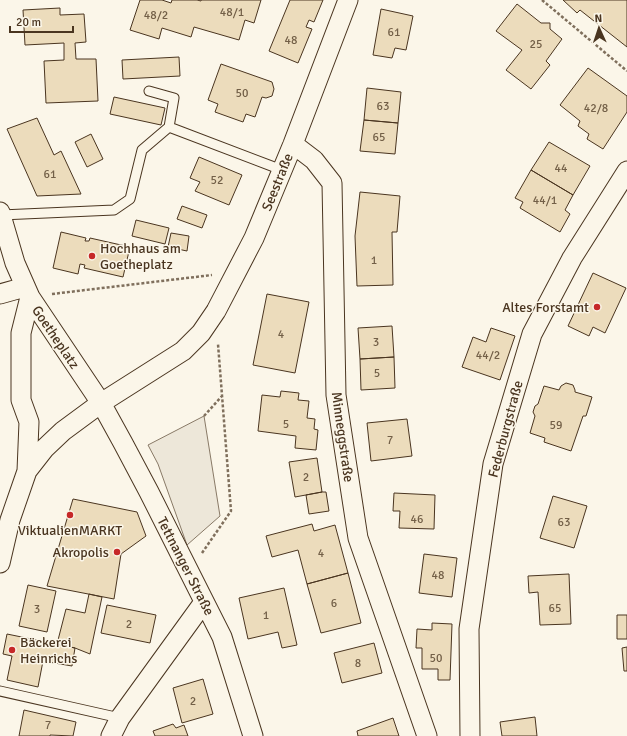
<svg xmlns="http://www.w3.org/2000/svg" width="627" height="736" font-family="Signika,sans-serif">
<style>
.parking{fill:#ede7d9;stroke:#887966}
.building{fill:#ecdcbc;stroke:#4a3520}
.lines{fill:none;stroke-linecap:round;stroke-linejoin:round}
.service-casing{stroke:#4a3520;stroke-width:11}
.minor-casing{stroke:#4a3520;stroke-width:21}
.path{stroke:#7f6f5c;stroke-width:2.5;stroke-dasharray:3 2;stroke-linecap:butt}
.service{stroke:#fbf6e9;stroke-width:9}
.minor{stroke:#fbf6e9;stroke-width:19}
.poi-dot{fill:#c62828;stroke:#fbf6e9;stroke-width:1.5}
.labels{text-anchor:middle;stroke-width:3;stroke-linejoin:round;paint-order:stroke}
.number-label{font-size:12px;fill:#725f47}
.street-label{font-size:14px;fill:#4a3520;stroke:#fbf6e9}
.poi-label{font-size:14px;fill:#4a3520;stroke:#fbf6e9;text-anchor:start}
</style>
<rect width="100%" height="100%" fill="#fbf6e9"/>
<path class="parking" d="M204,416L220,516L187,545L158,464L148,445Z"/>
<path class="building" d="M140,0H162L171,3L172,0H197L201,1V0H261L254,23L245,20L239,40L194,27L191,37L162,28L159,39L130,30Z
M290,0H323L314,22L309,20L306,27L312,29L298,63L269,51Z
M563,0H627V47L580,10L577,13Z
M517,4L541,23H550V29L562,39L546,61L550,65L531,89L506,70L522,50L496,31Z
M60,8V15L84,14L86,42L75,43L76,59H96L98,101L46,103L44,61L64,60V43L25,45L23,10Z
M381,9L413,16L406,50L395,48L392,58L373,55Z
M179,57L180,76L123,79L122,60Z
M221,64L272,82L274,89L272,96L266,98L262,97L255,117L246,114L243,122L215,112L218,104L208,100Z
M588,68L627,96V112L603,149L587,139L589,134L578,126L580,121L560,105Z
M367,88L401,92L398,123L364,120Z
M114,97L165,108L161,125L110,114Z
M37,118L54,155L61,151L81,194L37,196L7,129Z
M364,120L398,123L395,154L360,151Z
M91,134L103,159L87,167L75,142Z
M549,142L590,166L573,195L531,170Z
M199,157L242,175L229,205L195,191L200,182L190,178Z
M531,170L573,195L565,210L570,214L560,232L520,208L523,202L515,198Z
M360,192L400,196L397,232H392L393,285L357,286L355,236Z
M182,206L207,215L202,228L177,219Z
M136,220L169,228L165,244L132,236Z
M61,232L86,238L85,241H89L90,238L130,247L123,277L84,268L85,265L80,264L78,274L53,268Z
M171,233L189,236L187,251L168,247Z
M593,273L626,288L605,333L593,327L589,336L568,326Z
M267,294L309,302L295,373L253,365Z
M392,326L394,357L360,359L358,328Z
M491,328L515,336L500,380L462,367L473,337L486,342Z
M394,357L395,388L361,390L360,359Z
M566,383L573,385L575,390V392L592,397L586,416H583L571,451L544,442L545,438L530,433L535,416L533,412L535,406L538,404L544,386L559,390L561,386Z
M281,391L299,393L298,400L309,401L307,418L315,419L314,429L318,430L316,450L295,448L296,436L258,431L262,395L280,397Z
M407,419L412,456L371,461L367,423Z
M317,458L322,492L295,497L289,462Z
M322,492H326L329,511L309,514L306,495Z
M394,493L435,495L434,529L399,528L400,511H393Z
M553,496L587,506L574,548L540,538Z
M73,499L137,512L146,536L121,554L114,599L47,586Z
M312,524L314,531L335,525L348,573L307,584L298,550L272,557L266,536Z
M424,554L457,558L452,597L419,593Z
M348,573L361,623L321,633L307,584Z
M569,574L571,624L540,625L538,592L529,593L528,576Z
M28,585L56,591L47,632L19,626Z
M284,588L297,645L282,648L278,632L248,639L239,598Z
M89,594L102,597L90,654L75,648L57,644L66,609L85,613Z
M107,605L156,615L150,643L101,633Z
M617,615H627V639H617Z
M432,623L452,624L450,680H438V669H422V648H416L417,629L432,630Z
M7,634L75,648L72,666L43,661L38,687L7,680L12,656L3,654Z
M374,643L382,673L342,683L334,653Z
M627,647V671H624L622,648Z
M203,679L213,714L182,723L173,688Z
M24,710L76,722L73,736L50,735V736H19Z
M535,717L537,736H502L500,722Z
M393,718L399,736H358L357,731Z
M173,724L176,728L184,725L188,736H155L153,731Z"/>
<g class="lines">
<defs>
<path id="service" d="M169,127L282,170
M1,215L114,210L130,199L142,150L169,127L174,98L149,91
M0,691L120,718"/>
<path id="minor" d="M293,144L314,160L332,183L336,395L358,538L427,736
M0,212L15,263L30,297L101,403L123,443L149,492L222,637L253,736
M0,294L25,287
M27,471L29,422L21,400V333L30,297
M0,563L10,520L27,471L45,448L63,431L101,403L183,351L201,333L216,311L254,238L293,144L348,0
M111,736L120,718L204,602
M470,736L469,629L493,464L532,334L572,258L627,171"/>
</defs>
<use href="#service" class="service-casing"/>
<use href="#minor" class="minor-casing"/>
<path class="path" d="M542,0L627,71
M52,294L212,275
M204,416L222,396
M202,553L231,511L218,344"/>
<use href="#service" class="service"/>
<use href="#minor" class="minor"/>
</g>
<g class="poi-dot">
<circle cx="92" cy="256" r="4"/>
<circle cx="597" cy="307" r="4"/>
<circle cx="70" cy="515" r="4"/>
<circle cx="117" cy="552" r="4"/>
<circle cx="12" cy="650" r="4"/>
</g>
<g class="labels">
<g class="number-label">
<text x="232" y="16">48/1</text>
<text x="156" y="19">48/2</text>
<text x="394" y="36">61</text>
<text x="291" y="44">48</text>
<text x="536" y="48">25</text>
<text x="242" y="97">50</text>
<text x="383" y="110">63</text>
<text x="596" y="112">42/8</text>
<text x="379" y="141">65</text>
<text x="561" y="172">44</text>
<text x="50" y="178">61</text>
<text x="217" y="184">52</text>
<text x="545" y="204">44/1</text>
<text x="374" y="264">1</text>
<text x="281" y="338">4</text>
<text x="376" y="346">3</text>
<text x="488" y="359">44/2</text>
<text x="377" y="377">5</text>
<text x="286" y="428">5</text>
<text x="556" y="429">59</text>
<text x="390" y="444">7</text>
<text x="306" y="481">2</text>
<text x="417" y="523">46</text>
<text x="564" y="526">63</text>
<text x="321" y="557">4</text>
<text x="438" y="579">48</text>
<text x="334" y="607">6</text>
<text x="555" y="612">65</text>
<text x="37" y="613">3</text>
<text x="266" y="619">1</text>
<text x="129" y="628">2</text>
<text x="436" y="662">50</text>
<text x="358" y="667">8</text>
<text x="193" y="705">2</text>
<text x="48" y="729">7</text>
</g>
<g class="street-label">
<text transform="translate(277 182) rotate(-68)" y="5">Seestraße</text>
<text transform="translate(56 337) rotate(56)" y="5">Goetheplatz</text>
<text transform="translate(505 429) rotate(-75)" y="5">Federburgstraße</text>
<text transform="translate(343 437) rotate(82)" y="5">Minneggstraße</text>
<text transform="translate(186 566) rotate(63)" y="5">Tettnanger Straße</text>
</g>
<g class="poi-label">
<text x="100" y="253">Hochhaus am<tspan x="100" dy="16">Goetheplatz</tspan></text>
<text x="589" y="312" text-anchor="end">Altes Forstamt</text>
<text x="70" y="535" text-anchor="middle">ViktualienMARKT</text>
<text x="109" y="557" text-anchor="end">Akropolis</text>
<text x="20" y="647">Bäckerei<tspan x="20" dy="16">Heinrichs</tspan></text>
</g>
</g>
<g transform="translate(599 28) rotate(357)" stroke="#fbf6e9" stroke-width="3" paint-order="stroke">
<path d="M0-3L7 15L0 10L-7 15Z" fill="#4a3520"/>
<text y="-6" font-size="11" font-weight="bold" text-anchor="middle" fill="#4a3520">N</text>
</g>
<path d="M10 26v6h63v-6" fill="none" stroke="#4a3520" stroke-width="2"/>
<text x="16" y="26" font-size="12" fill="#4a3520" stroke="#fbf6e9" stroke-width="3" paint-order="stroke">20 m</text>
</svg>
